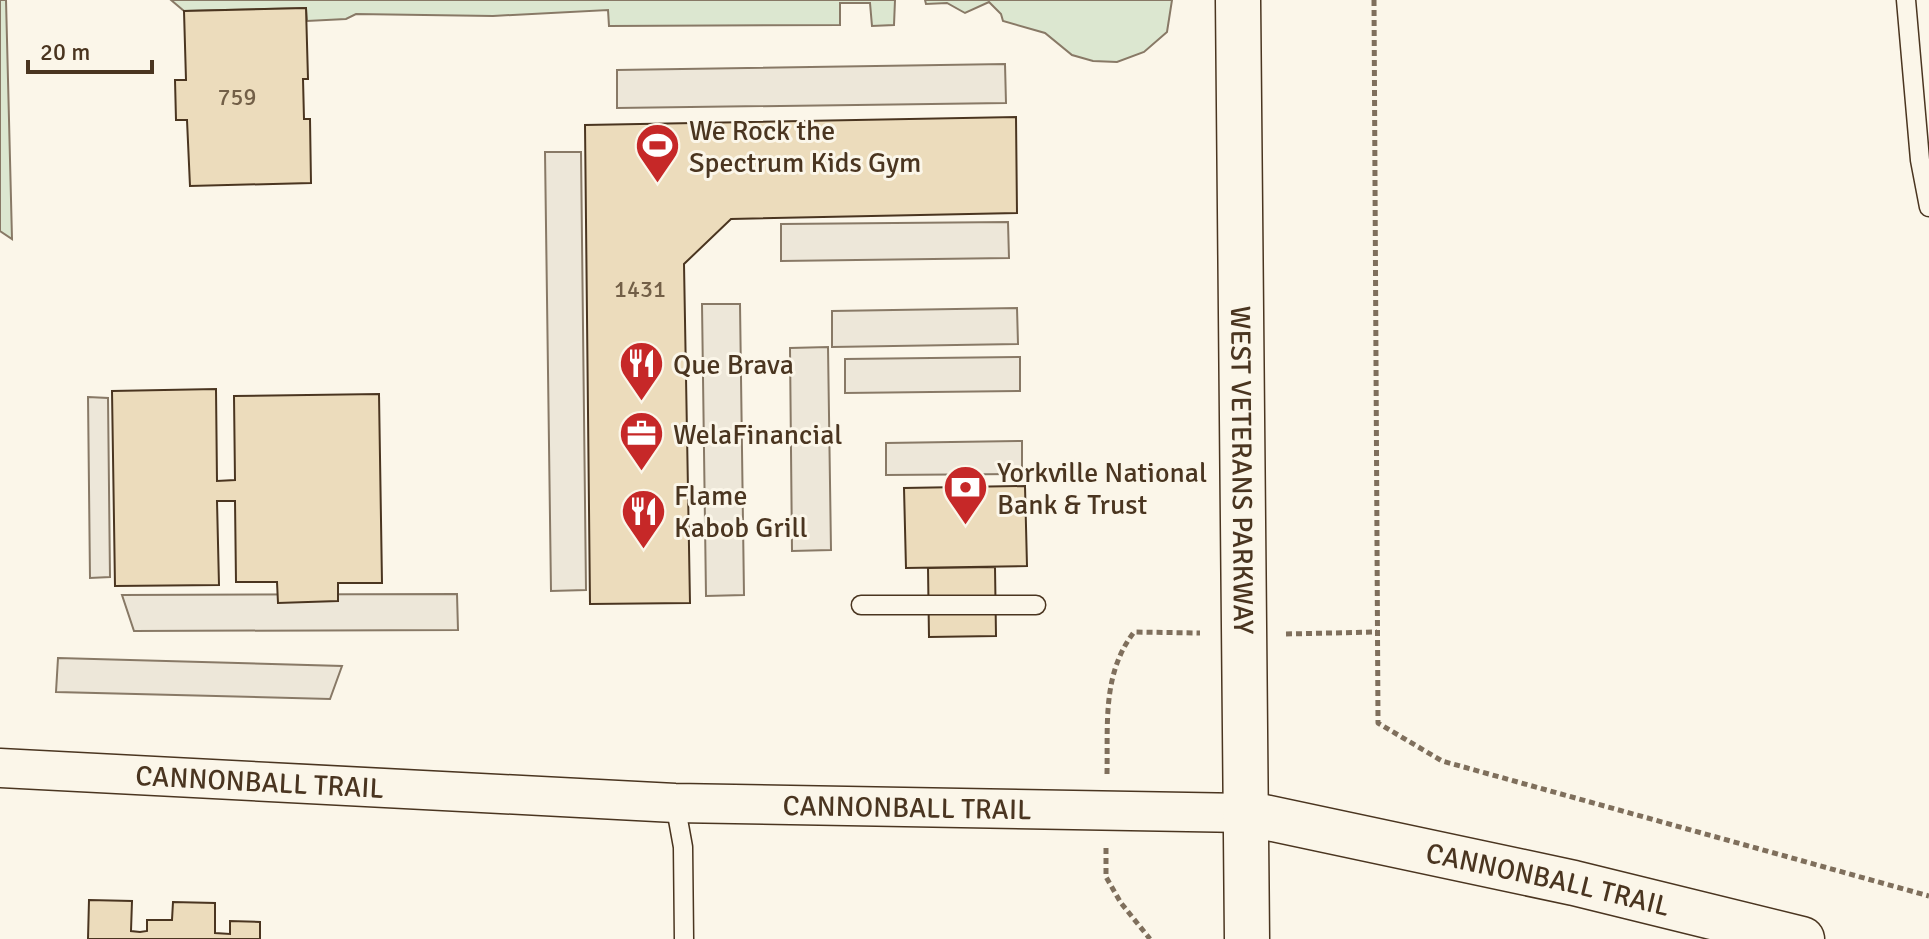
<svg xmlns="http://www.w3.org/2000/svg" width="1929" height="939" font-family="Signika,sans-serif">
<style>
.green{fill:#dce7d0;stroke:#887966;stroke-width:2}
.parking{fill:#ede7d9;stroke:#887966;stroke-width:2}
.building{fill:#ecdcbc;stroke:#4a3520;stroke-width:2}
.lines{fill:none;stroke-linecap:round;stroke-linejoin:round}
.lane-casing{stroke:#4a3520;stroke-width:21}
.street-casing{stroke:#4a3520;stroke-width:41}
.secondary-casing{stroke:#4a3520;stroke-width:47}
.primary-casing{stroke:#4a3520;stroke-width:47}
.path{stroke:#7f6f5c;stroke-width:5;stroke-dasharray:6 4;stroke-linecap:butt}
.lane{stroke:#fbf6e9;stroke-width:18}
.street{stroke:#fbf6e9;stroke-width:38}
.secondary{stroke:#fbf6e9;stroke-width:44}
.primary{stroke:#fbf6e9;stroke-width:44}
.labels{text-anchor:middle;stroke-width:6;stroke-linejoin:round;paint-order:stroke}
.number-label{font-size:24px;fill:#725f47}
.poi-label{font-size:28px;fill:#4a3520;stroke:#fbf6e9;text-anchor:start}
.street-label{font-size:28px;fill:#4a3520;stroke:#fbf6e9}
</style>
<rect width="100%" height="100%" fill="#fbf6e9"/>
<path class="green" d="M0,0H6L12,239L0,231Z
M171,0H895L894,25L872,26L870,3H840V25L609,26L608,10L493,16L356,14L346,19L307,21L306,8L184,11Z
M925,0H1172L1167,32L1144,52L1117,62L1093,61L1072,55L1045,33L1003,21L1001,14L989,2L965,13L947,3L926,4Z"/>
<path class="parking" d="M1005,64L1006,103L617,108V70Z
M545,152H581L586,590L551,591Z
M1008,222L1009,258L781,261V224Z
M702,304H740L744,595L706,596Z
M1017,308L1018,344L832,347V311Z
M828,347L831,550L792,551L790,348Z
M1020,357V391L845,393V359Z
M88,397L108,398L110,577L90,578Z
M1022,441V474L886,475V443Z
M457,594L458,630L134,631L122,595Z
M58,658L342,666L330,699L56,692Z"/>
<path class="building" d="M306,8L308,79H303L304,119H310L311,183L190,186L187,120H176L175,80H186L184,11Z
M1016,117L1017,213L731,219L684,264L690,603L590,604L585,125Z
M216,389L217,481L235,480L234,396L379,394L382,583H338V601L278,603L277,582H236L235,501H217L219,585L115,586L112,391Z
M1025,486L1027,566L906,568L904,488Z
M995,567L996,636L929,637L928,568Z
M89,900L132,901L131,931L140,932L147,931V920H172L173,902L215,903V933L230,934V921L260,922V939H88Z"/>
<g class="lines">
<defs>
<path id="lane" d="M1906,0L1920,160L1929,207
M861,605H1036
M675,803L683,847L684,939"/>
<g id="street">
<path id="s1" d="M0,768L675,803L1245,813"/>
</g>
<g id="secondary">
<path id="s2" d="M1245,813L1574,883L1802,939"/>
</g>
<g id="primary">
<path id="s3" d="M1238,0L1247,939"/>
</g>
</defs>
<use href="#lane" class="lane-casing"/>
<use href="#street" class="street-casing"/>
<use href="#secondary" class="secondary-casing"/>
<use href="#primary" class="primary-casing"/>
<path class="path" d="M1374,0L1378,723L1442,761L1929,896
M1286,634L1377,632
M1107,774C1108,724 1102,674 1134,632L1200,633
M1106,848V877L1121,903L1150,939"/>
<use href="#lane" class="lane"/>
<use href="#street" class="street"/>
<use href="#secondary" class="secondary"/>
<use href="#primary" class="primary"/>
</g>
<defs>
<symbol id="stadium-pin" viewBox="-11 -11 22 30"><path d="M0 17L-7.5 6A9.5 9.5 0 1 1 7.5 6Z" fill="#c62828" stroke="#fbf6e9"/><path d="M0-5a6.5 5 0 1 0 0 10a6.5 5 0 1 0 0-10ZM-3.5-1.8h7v3.6h-7Z" fill="#fff"/></symbol>
<symbol id="restaurant-pin" viewBox="-11 -11 22 30"><path d="M0 17L-7.5 6A9.5 9.5 0 1 1 7.5 6Z" fill="#c62828" stroke="#fbf6e9"/><path d="M-5-6h1v4h1v-4h1v4h1v-4h1v5L-1.5 .5V6h-2V.5L-5-1ZM5-6V6H3V1.5H1.5Q1.5-4 5-6Z" fill="#fff"/></symbol>
<symbol id="office-pin" viewBox="-11 -11 22 30"><path d="M0 17L-7.5 6A9.5 9.5 0 1 1 7.5 6Z" fill="#c62828" stroke="#fbf6e9"/><path d="M-6-3h4V-5.5h4V-3h4V5H-6ZM-1-4.5V-3h2v-1.5ZM-6 0V1H6V0Z" fill="#fff"/></symbol>
<symbol id="bank-pin" viewBox="-11 -11 22 30"><path d="M0 17L-7.5 6A9.5 9.5 0 1 1 7.5 6Z" fill="#c62828" stroke="#fbf6e9"/><path d="M-6-4H6V4H-6ZM0-2.3a2.3 2.3 0 1 0 0 4.6a2.3 2.3 0 1 0 0-4.6Z" fill="#fff"/></symbol>
</defs>
<g fill-rule="evenodd">
<use href="#stadium-pin" x="632" y="120" width="51" height="69"/>
<use href="#restaurant-pin" x="616" y="338" width="51" height="69"/>
<use href="#office-pin" x="616" y="408" width="51" height="69"/>
<use href="#bank-pin" x="940" y="462" width="51" height="69"/>
<use href="#restaurant-pin" x="618" y="486" width="51" height="69"/>
</g>
<g class="labels">
<g class="number-label">
<text x="237" y="105">759</text>
<text x="640" y="297">1431</text>
</g>
<g class="poi-label">
<text x="689" y="140">We Rock the<tspan x="689" dy="32">Spectrum Kids Gym</tspan></text>
<text x="673" y="374">Que Brava</text>
<text x="673" y="444">WelaFinancial</text>
<text x="997" y="482">Yorkville National<tspan x="997" dy="32">Bank &amp; Trust</tspan></text>
<text x="674" y="505">Flame<tspan x="674" dy="32">Kabob Grill</tspan></text>
</g>
<g class="street-label">
<text dy="10" stroke="none"><textPath href="#s3" startOffset="470">WEST VETERANS PARKWAY</textPath></text>
<text dy="10" stroke="none"><textPath href="#s1" startOffset="260">CANNONBALL TRAIL</textPath></text>
<text dy="10" stroke="none"><textPath href="#s1" startOffset="908">CANNONBALL TRAIL</textPath></text>
<text dy="10" stroke="none"><textPath href="#s2" startOffset="310">CANNONBALL TRAIL</textPath></text>
</g>
</g>
<path d="M28 60v12h124v-12" fill="none" stroke="#4a3520" stroke-width="4"/>
<text x="40" y="60" font-size="24" fill="#4a3520" stroke="#fbf6e9" stroke-width="6" paint-order="stroke">20 m</text>
</svg>
